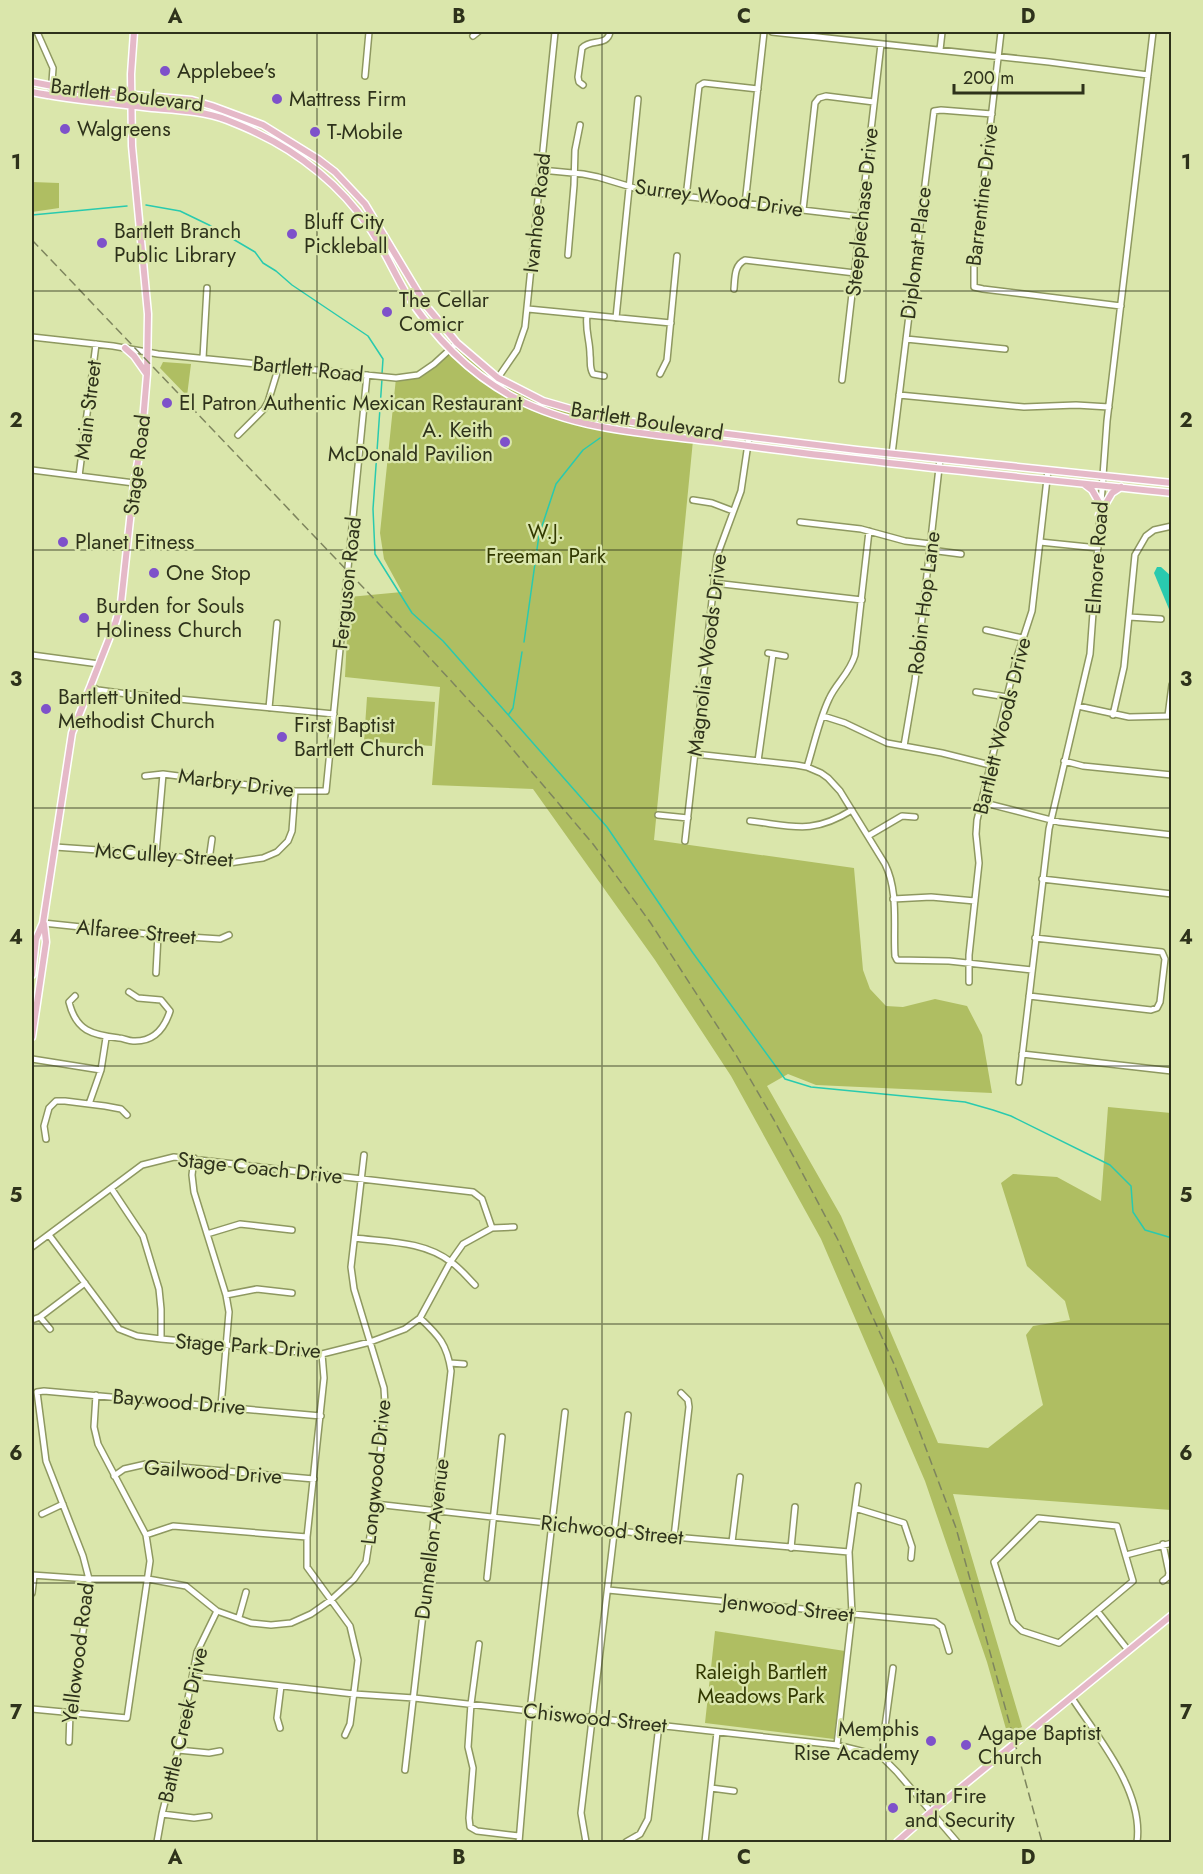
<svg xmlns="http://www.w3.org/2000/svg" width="1203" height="1874" font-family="Jost,sans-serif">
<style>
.green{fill:#afbe62}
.water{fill:#29caae}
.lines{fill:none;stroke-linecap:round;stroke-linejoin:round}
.stream{stroke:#29caae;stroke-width:1.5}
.minor-casing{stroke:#8e9860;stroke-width:8}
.major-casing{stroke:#fff;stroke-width:9}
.minor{stroke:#fff;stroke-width:5}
.major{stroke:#e5b9c8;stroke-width:6}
.rail{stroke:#7e855e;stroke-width:1.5;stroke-dasharray:9 4.5;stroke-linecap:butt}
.grid{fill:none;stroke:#2e321b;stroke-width:1.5;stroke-opacity:0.55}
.poi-dot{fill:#7e51ca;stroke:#dae6ab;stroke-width:2}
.labels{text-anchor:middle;stroke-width:4.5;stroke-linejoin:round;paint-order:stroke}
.poi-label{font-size:21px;fill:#2e321b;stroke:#dae6ab;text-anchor:start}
.street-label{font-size:21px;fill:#2e321b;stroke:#dae6ab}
.park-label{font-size:21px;fill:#323900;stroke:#dae6ab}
.neatline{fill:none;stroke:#2e321b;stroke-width:2}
.grid-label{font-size:20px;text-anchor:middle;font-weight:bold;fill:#2e321b}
</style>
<rect width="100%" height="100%" fill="#dae6ab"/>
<path class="green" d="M32,182L59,183V208L32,212Z
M457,343L498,378L566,408L694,430L654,840L854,868L863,970L870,989L886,1006L903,1007L935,999L967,1006L982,1035L992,1093L816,1085L788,1074L767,1086L841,1216L938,1443L988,1448L1043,1405L1026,1335L1033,1326L1070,1320L1065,1301L1027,1266L1001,1183L1013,1174L1057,1177L1101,1201L1108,1107L1171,1113V1510L953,1494L1022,1727L1008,1736L987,1662L925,1481L821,1239L731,1076L655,960L533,789L432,785L440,687L345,677L349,597L402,592L384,559L380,533L396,378L418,375Z
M163,362L191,364L187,396L160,368Z
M367,697L435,702L432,746L364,741Z
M715,1631L845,1651L834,1739L705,1723Z"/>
<path class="water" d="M1157,567H1161L1171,576V614L1154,573Z"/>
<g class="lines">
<path class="stream" d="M146,205L180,211L209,225L255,252L263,263L276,271L292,285L368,336L383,359L382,374
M32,215L127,206
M382,379L373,509L375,554L412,613L443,641L607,827L693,953L785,1079L811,1087L965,1102L993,1110L1011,1116L1110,1165L1131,1186L1133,1212L1145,1230L1172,1238
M524,642L539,535L556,484L583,450L600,438
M509,714L513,708L522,652"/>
<defs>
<path id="minor" d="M37,32L53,68L51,96
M772,32L1049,62L1148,75
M1001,32L974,267V287L983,289L1121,306
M473,36L478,32
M940,50L942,32
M365,76L369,32
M583,85L579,82L578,77L582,48C591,38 607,47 610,32
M541,170L583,174L598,177L648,192L862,217
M686,197L699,86L704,83L758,89
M745,204L764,32
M803,210L815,103L819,98L826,96L874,102
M568,255L574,185L575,150L580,125
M734,289C735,278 734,265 745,260L855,273
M528,309L671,323
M587,315C585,331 590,340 590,355C591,362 589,367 593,374L604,376
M616,318L638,99
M32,337L113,346L158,354L396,378L418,375L434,364L457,343
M906,339L1005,349
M203,358L207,288
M660,374L667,360L677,256
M842,380L881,44
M493,385L517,350L525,327L555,32
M899,395L1024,407L1076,405L1109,407
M238,435L264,409L268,402L279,366
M892,454L934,111L941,110L992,114
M32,470L134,483
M79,476L96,344
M693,500L712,503L733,511
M800,522L861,529L905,541L931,544
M1040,542L1098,548
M930,550L961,554
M714,583L862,600
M1129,617L1161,619
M986,630L1022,638
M768,653L785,656
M32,655L99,664
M90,686L98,690L127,694L334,714
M976,692L1007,697
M1078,706L1129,717L1172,716
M269,708L277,623
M1113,715L1124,667L1135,555L1146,536L1154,530L1172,526
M823,716L845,723L887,743L942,753L990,765
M1168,716L1172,685
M904,746L915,681L940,459
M695,754L796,765L807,767L821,773L828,778L840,791L885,864C899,892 893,927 895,956L897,960L949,961L1032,970
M758,761L773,654
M1064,761L1083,766L1172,775
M807,767C814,745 819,720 829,699C836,683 850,673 855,655L869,531
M145,776L163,774L295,791H326L367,375
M981,802L1059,822L1172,835
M658,815L688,818
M750,821C793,826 812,835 852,810
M868,836L902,816L915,817
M685,841L717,556L741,491L749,437
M55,847L156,854L229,863L263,858L277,852L288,841L292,831L295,791
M156,854L163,774
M209,860L212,839
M1042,879L1172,894
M893,899L931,897L975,901
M43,923L158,935L220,939L229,935
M156,973L158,935
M969,982V955L979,863L976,834L977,820L1016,660L1032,611L1048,470
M75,996L69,1002C76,1031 92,1035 119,1038C123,1038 128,1041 133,1041C153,1042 164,1030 170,1011L161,1000L138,998L129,992
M1029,996L1151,1010L1157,1008L1160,1002L1165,959L1162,952L1035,938
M1022,1054L1172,1071
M32,1059L101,1070
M1019,1082L1049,829L1090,654L1107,421L1153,32
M89,1104L101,1070L106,1038
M46,1139L44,1126L49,1108L56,1101H65L105,1106L121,1109L127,1115
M194,1158L192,1175L194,1192L226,1295L229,1312L221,1406
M111,1188L143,1236L159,1289L161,1309V1339
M207,1234L240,1224L292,1230
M49,1235L119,1329L137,1336L161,1339L322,1354L370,1342L405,1329L420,1318L451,1261L463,1244L492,1228L514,1227
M355,1238C387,1242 424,1241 451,1262C460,1268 467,1277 475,1285
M32,1247L142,1165L174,1157L473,1192L482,1199L492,1228
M226,1295L257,1289L292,1293
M40,1317L50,1329
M32,1320L40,1317L85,1283
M322,1354L324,1378L307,1537V1567L350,1626L358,1660L350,1724L345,1735
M450,1363L464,1364
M114,1476L124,1469L146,1464L314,1479
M375,1504L674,1537L849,1552
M855,1508L904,1523L912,1547L911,1558
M42,1514L63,1504
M1038,1518L1117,1526L1133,1581L1059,1643L1022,1631L1013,1622L994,1562Z
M146,1535L173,1526L307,1537
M674,1537L689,1407L688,1400L681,1393
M732,1542L740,1477
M1163,1544L1169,1573L1168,1577L1163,1581
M791,1548L795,1507
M1126,1555L1172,1543
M32,1575L89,1579H148L186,1586L217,1611L251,1623L271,1625L291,1623L311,1614L331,1600L354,1579L366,1562L375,1504L385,1404L384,1388L354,1289L351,1267L364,1155
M487,1578L502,1437
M608,1590L935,1622L942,1627L949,1651
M32,1593L34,1576
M1098,1612L1128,1650
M239,1617L246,1592
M479,1644L471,1704L468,1747L473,1768L469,1818L470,1827L477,1831L519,1836
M193,1676L354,1694L414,1698L837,1745L881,1756L897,1772L957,1842
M1072,1698C1098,1738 1144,1791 1137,1842
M32,1709L127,1718L150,1561L146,1535L98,1444L94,1427L96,1395
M280,1728L277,1718L281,1686
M69,1742L70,1713L87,1606L89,1579L83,1556L46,1461L37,1392L44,1391L321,1416
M837,1745L852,1614L849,1552L858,1486
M178,1750L209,1753L220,1751
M881,1756L893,1668
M405,1770L451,1371C447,1344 439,1336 420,1318
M711,1788L734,1791
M162,1814L194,1818L209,1816
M157,1842L162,1814L178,1750L197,1652L217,1611
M519,1842L530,1711L565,1412
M586,1842L581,1813L628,1415
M626,1842L640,1834L648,1819L659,1725
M705,1842L717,1732"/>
<path id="major" d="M32,82L68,89L192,100L212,106L263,125L318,159L335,172L365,204L427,307L457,343L498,378L543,401L595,416L639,423L857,450L1172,483
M32,92C71,100 112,103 152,108C177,110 204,111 227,120C237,124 247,128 257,133C300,153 342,187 368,226C383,247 393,271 406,293C433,336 470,374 515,398C582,433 660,434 733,444C879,464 1025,477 1172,493
M125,348L134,356L146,373
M1084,484L1092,490L1100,504
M1099,515L1112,493L1121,487
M32,975L36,939L43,923L72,733L116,621L121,603L134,483L141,445L147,374L148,314L132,146L131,74L134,32
M32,1037L46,942L44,924
M897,1842L931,1812L1172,1615"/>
</defs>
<use href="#minor" class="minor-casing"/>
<use href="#major" class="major-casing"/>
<use href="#minor" class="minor"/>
<use href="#major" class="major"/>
<path class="rail" d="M32,240L418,645L498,732L593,844L650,922L736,1055L774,1120L838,1240L894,1364L956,1528L1042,1842"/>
</g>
<path class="grid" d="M317,32V1842M602,32V1842M886,32V1842M32,291H1172M32,550H1172M32,808H1172M32,1066H1172M32,1324H1172M32,1583H1172"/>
<g class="poi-dot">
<circle cx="165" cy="71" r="6"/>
<circle cx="277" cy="99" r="6"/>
<circle cx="65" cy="129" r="6"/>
<circle cx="315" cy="132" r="6"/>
<circle cx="292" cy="234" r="6"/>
<circle cx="102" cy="243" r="6"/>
<circle cx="387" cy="312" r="6"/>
<circle cx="167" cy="403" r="6"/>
<circle cx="505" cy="442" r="6"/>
<circle cx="63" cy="542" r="6"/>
<circle cx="154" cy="573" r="6"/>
<circle cx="84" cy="618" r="6"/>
<circle cx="46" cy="709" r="6"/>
<circle cx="282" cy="737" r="6"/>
<circle cx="931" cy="1741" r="6"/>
<circle cx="966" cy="1745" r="6"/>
<circle cx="893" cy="1808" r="6"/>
</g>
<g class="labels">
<g class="poi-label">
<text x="177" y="78">Applebee's</text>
<text x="289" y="106">Mattress Firm</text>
<text x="77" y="136">Walgreens</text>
<text x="327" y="139">T-Mobile</text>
<text x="304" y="229">Bluff City<tspan x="304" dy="24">Pickleball</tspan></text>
<text x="114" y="238">Bartlett Branch<tspan x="114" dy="24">Public Library</tspan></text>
<text x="399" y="307">The Cellar<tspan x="399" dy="24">Comicr</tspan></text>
<text x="179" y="410">El Patron Authentic Mexican Restaurant</text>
<text x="493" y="437" text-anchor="end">A. Keith<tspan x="493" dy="24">McDonald Pavilion</tspan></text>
<text x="75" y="549">Planet Fitness</text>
<text x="166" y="580">One Stop</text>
<text x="96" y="613">Burden for Souls<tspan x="96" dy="24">Holiness Church</tspan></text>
<text x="58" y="704">Bartlett United<tspan x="58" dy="24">Methodist Church</tspan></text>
<text x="294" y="732">First Baptist<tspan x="294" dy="24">Bartlett Church</tspan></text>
<text x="919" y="1736" text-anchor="end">Memphis<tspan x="919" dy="24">Rise Academy</tspan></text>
<text x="978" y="1740">Agape Baptist<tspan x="978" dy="24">Church</tspan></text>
<text x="905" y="1803">Titan Fire<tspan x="905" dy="24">and Security</tspan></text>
</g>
<g class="street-label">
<text transform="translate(127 95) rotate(7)" y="7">Bartlett Boulevard</text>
<text transform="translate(982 195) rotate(-83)" y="7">Barrentine Drive</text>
<text transform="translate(719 198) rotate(8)" y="7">Surrey Wood Drive</text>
<text transform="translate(862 212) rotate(-84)" y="7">Steeplechase Drive</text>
<text transform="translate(537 213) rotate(-84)" y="7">Ivanhoe Road</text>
<text transform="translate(916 253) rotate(-83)" y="7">Diplomat Place</text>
<text transform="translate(308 369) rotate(6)" y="7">Bartlett Road</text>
<text transform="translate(88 410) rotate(-83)" y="7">Main Street</text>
<text transform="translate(647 421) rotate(9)" y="7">Bartlett Boulevard</text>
<text transform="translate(137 465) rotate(-83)" y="7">Stage Road</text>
<text transform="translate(1097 558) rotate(-86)" y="7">Elmore Road</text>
<text transform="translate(347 583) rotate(-84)" y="7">Ferguson Road</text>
<text transform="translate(924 603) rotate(-83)" y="7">Robin Hop Lane</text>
<text transform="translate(707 655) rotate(-83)" y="7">Magnolia Woods Drive</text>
<text transform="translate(1002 726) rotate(-76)" y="7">Bartlett Woods Drive</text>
<text transform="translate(236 783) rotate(7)" y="7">Marbry Drive</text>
<text transform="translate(164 855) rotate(4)" y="7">McCulley Street</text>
<text transform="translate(136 932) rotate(5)" y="7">Alfaree Street</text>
<text transform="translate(260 1168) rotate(6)" y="7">Stage Coach Drive</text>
<text transform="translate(248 1346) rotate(4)" y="7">Stage Park Drive</text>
<text transform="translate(179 1402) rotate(5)" y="7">Baywood Drive</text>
<text transform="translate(213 1472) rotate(4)" y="7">Gailwood Drive</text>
<text transform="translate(376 1472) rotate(-84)" y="7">Longwood Drive</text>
<text transform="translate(612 1530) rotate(6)" y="7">Richwood Street</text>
<text transform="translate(432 1539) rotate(-83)" y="7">Dunnellon Avenue</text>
<text transform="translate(788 1608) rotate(6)" y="7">Jenwood Street</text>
<text transform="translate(78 1653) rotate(-83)" y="7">Yellowood Road</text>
<text transform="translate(595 1718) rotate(6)" y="7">Chiswood Street</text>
<text transform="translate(183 1725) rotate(-77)" y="7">Battle Creek Drive</text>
</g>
<g class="park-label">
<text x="546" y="539">W.J.<tspan x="546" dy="24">Freeman Park</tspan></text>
<text x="761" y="1679">Raleigh Bartlett<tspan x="761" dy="24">Meadows Park</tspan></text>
</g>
</g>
<rect width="1203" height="1874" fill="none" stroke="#dae6ab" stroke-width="66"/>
<path d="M954 84v9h129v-9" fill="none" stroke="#2e321b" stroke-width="3"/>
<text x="963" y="84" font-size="18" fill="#2e321b" stroke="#dae6ab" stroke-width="4.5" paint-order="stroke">200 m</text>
<rect x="33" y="33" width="1137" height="1808" class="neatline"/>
<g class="grid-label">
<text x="175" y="23">A</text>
<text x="459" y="23">B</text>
<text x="744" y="23">C</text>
<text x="1028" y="23">D</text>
<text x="16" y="169">1</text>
<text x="1186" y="169">1</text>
<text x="16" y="427">2</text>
<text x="1186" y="427">2</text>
<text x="16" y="686">3</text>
<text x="1186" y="686">3</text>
<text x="16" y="944">4</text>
<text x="1186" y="944">4</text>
<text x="16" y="1202">5</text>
<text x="1186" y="1202">5</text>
<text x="16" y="1460">6</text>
<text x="1186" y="1460">6</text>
<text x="16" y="1719">7</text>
<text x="1186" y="1719">7</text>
<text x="175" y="1864">A</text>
<text x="459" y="1864">B</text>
<text x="744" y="1864">C</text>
<text x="1028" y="1864">D</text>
</g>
</svg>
